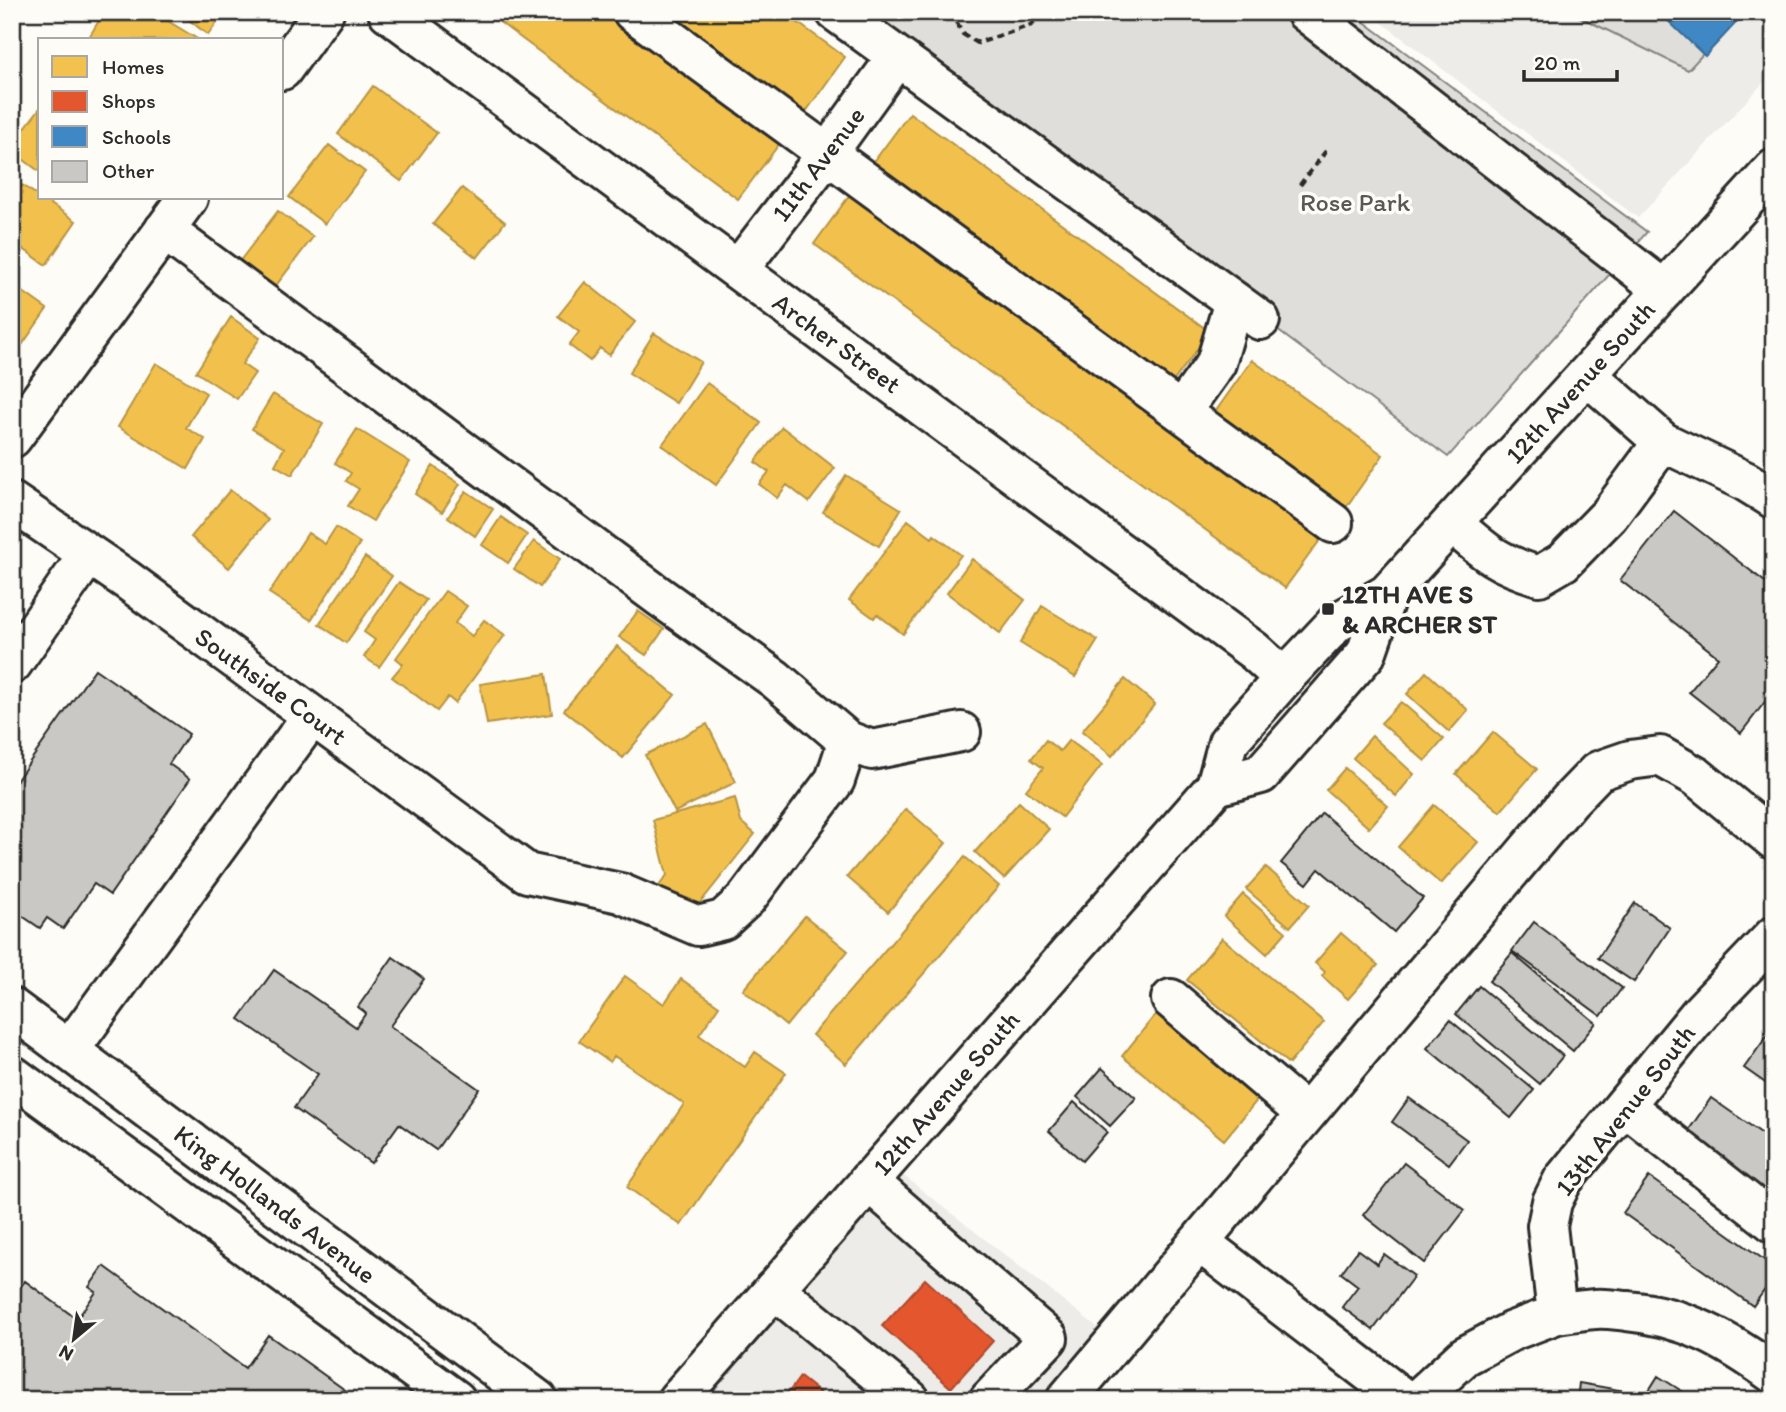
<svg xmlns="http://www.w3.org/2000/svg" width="1786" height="1412" font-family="Itim,sans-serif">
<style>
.built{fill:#edece8}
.green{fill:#dfdeda;stroke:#858482;stroke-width:2}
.homes{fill:#f2c14e;stroke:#b69444;stroke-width:2}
.shops{fill:#e4572e;stroke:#ac4a2d;stroke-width:2}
.schools{fill:#3f88c5;stroke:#396c97;stroke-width:2}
.building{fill:#c9c8c4;stroke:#2b2b2b;stroke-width:2}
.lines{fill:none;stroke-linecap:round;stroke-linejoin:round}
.minor-casing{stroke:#2b2b2b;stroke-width:44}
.major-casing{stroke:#2b2b2b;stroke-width:44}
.path{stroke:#2b2b2b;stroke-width:4.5;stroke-dasharray:7 5;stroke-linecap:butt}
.minor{stroke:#fdfcf7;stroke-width:38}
.major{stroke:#fdfcf7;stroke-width:38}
.poi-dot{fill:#2b2b2b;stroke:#fdfcf7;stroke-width:2.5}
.labels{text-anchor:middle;stroke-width:7;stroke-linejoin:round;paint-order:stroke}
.street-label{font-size:26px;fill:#2b2b2b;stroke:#fdfcf7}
.park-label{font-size:26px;fill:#585857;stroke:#fdfcf7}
.poi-label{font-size:26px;font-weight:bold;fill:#2b2b2b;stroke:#fdfcf7;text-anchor:start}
</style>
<rect width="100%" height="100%" fill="#fdfcf7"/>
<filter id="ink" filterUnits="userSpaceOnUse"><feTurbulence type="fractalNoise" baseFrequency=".0143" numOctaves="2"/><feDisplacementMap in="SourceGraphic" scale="14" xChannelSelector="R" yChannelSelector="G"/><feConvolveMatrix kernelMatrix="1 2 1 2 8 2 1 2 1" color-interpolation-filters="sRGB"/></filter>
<g filter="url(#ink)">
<path class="built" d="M1368,12H1774V71L1638,218Z
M886,1162L1115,1341L1066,1400H677Z"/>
<path class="green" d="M849,12H1351L1647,232L1448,457Z
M1570,12H1659L1703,54L1688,70Z"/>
<path class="homes" d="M104,12L113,17L116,12H153L199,40H90L88,39Z
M179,12H225L208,35Z
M486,12H605L780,143L738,199Z
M665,12H783L845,57L805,113Z
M373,86L437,133L401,181L338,134Z
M40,108V172L12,151V145Z
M910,113L1210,332L1172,383L872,164Z
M329,145L365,172L325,224L289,197Z
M22,185L76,221L46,265L12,241V199Z
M462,188L505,222L477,258L433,224Z
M852,192L1323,536L1285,588L814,244Z
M278,211L313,237L274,288L239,262Z
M585,282L635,322L609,355L600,348L590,361L569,345L579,332L558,316Z
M12,284L47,309L22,345L12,338Z
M231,317L260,338L242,364L255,373L237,399L196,372Z
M654,333L701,362L676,403L629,373Z
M1252,360L1383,455L1344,510L1213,415Z
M156,363L206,393L186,428L205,439L188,469L118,427Z
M707,383L761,423L716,485L662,445Z
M273,394L323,424L292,475L275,465L284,448L252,429Z
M782,427L835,468L809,502L787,485L777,498L759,484L769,472L755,462Z
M357,429L410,462L373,521L348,506L359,489L346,481L351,473L335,463Z
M433,466L460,484L442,512L415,494Z
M846,475L901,509L879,546L823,512Z
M230,490L268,520L229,568L191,537Z
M466,491L493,509L475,536L448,517Z
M501,517L527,535L508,563L482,545Z
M908,520L932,538L934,535L961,555L903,634L877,614L874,618L849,600Z
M336,527L360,543L311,620L269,593L308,533L325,544Z
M534,541L560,559L540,587L514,569Z
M365,557L392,576L346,643L319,624Z
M972,559L1025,600L1000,633L947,593Z
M399,582L426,600L379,667L364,657L375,640L364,632Z
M445,591L467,606L455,623L472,636L484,620L505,635L455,703L448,697L437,711L392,677L403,664L396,658Z
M1042,606L1098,640L1075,677L1020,643Z
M638,611L664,629L646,655L619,637Z
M617,646L675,695L623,758L564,710Z
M1426,672L1468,710L1449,732L1407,694Z
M546,674L552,714L487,724L480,684Z
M1125,679L1155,704L1112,756L1082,731Z
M1401,702L1444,739L1425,761L1381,723Z
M707,724L736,782L675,812L645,755Z
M1493,732L1537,769L1500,812L1456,774Z
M1372,736L1414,774L1396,796L1353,758Z
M1046,740L1060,751L1069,740L1102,765L1062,817L1026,790L1043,768L1031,759Z
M1345,768L1388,806L1369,828L1326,790Z
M735,798L741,822L755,834L692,913L659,886L667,875L653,820Z
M1019,802L1049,829L1004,879L975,852Z
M1434,805L1478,842L1441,884L1398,847Z
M906,809L946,843L888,912L847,877Z
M965,857L999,886L846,1064L812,1035Z
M1266,867L1309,905L1290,927L1246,889Z
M1243,894L1286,932L1267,954L1224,916Z
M805,916L848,951L786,1026L743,990Z
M1341,933L1378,965L1348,999L1322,976L1325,972L1315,963Z
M1222,938L1324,1022L1289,1064L1187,980Z
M625,976L664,1004L681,979L719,1006L699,1035L745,1067L755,1052L786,1073L681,1225L627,1187L684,1104L614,1056L610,1062L579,1041Z
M1156,1014L1259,1098L1224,1140L1122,1056Z"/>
<path class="shops" d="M925,1279L993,1341L951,1388L882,1326Z
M800,1377L829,1400H783Z"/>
<path class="schools" d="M1659,12H1746L1705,56Z"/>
<path class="building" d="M1674,511L1774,589V690L1741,733L1689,692L1718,657L1620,580Z
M95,669L189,734L169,764L190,779L110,895L94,884L63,929L47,918L40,928L12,909V787Z
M1322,813L1423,898L1394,932L1319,869L1307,884L1281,863Z
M1635,903L1670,928L1634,982L1598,958Z
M1534,922L1622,988L1601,1016L1512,951Z
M1512,953L1596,1023L1573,1051L1489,981Z
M393,957L424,979L390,1026L479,1089L436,1150L399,1124L371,1163L294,1108L318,1074L239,1019L274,970L356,1027L366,1013L358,1007Z
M1479,986L1563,1056L1540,1084L1456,1014Z
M1450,1020L1534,1090L1511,1118L1427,1048Z
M1774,1026V1089L1744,1068Z
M1102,1068L1136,1098L1110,1126L1077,1097Z
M1409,1098L1467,1140L1449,1164L1392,1122Z
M1711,1098L1774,1142V1196L1686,1134Z
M1074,1102L1107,1132L1082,1161L1049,1131Z
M1404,1163L1465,1210L1424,1263L1363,1215Z
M1649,1177L1774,1267V1277L1753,1306L1623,1213Z
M1358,1250L1377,1264L1384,1254L1414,1276L1373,1330L1342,1307L1358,1286L1341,1273Z
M104,1266L245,1368L268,1335L359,1400H12V1298L25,1281L77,1319L96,1292L89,1287Z
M1658,1376L1696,1400H1643Z
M1579,1383L1625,1391L1624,1400H1577Z"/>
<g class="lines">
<defs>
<path id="minor" d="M388,12L1254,651L1284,678
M633,12L1333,523
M836,12L1260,320
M1306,12L1664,290
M282,70L324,12
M164,230L660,597L775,679L848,741L872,750L961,732
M738,270L827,154L897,57
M1587,375L1663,442L1745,481L1774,499
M1181,412L1216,363L1234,301
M12,438L188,198
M12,502L127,580L527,873L620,893L698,926L723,920L746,899L835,780L848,741
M1452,523C1485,552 1496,563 1539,576L1563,562L1609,515L1663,442
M12,664L89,554
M1171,999L1306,1114
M12,1008L538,1400
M67,1049L81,1034L312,716
M12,1075L456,1400
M1625,1106L1774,1223
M868,1181L1048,1338L989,1400
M1199,1242L1405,1400
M774,1289L910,1400
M1557,1314C1570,1312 1582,1310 1595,1309C1605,1308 1617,1310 1627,1311C1686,1316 1728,1341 1774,1374
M1066,1400L1570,800L1598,771L1630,760L1660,756L1697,777L1774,840
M1417,1400L1465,1356L1512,1331L1557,1314L1547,1226L1552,1202L1563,1180L1701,1012L1774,936"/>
<path id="major" d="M1216,786L1261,774L1366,654L1387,594
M677,1400L1216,786L1228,742L1284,678L1336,623L1387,594L1774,169"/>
</defs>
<use href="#minor" class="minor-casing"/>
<use href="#major" class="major-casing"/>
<path class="path" d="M951,12L963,34L978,43L1031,25L1048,12
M1300,185L1326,151"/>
<use href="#minor" class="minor"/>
<use href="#major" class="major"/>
</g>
</g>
<rect class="poi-dot" x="1321" y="602" width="14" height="14" rx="3.5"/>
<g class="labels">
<g class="street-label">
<text transform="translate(818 164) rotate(-53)" y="9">11th Avenue</text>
<text transform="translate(837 343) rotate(36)" y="9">Archer Street</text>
<text transform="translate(1580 382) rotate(-48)" y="9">12th Avenue South</text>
<text transform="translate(271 686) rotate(36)" y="9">Southside Court</text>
<text transform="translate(946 1093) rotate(-49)" y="9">12th Avenue South</text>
<text transform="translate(1625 1110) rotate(-52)" y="9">13th Avenue South</text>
<text transform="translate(275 1204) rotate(37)" y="9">King Hollands Avenue</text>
</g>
<g class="park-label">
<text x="1355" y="211">Rose Park</text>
</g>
<g class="poi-label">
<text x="1342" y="603">12TH AVE S<tspan x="1342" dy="30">&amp; ARCHER ST</tspan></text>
</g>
</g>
<rect width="1786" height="1412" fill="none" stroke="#fdfcf7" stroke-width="42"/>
<rect x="21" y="21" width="1744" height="1370" fill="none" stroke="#2b2b2b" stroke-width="2.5" filter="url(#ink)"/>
<rect x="38" y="38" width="245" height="161" fill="#fdfcf7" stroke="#a9a8a5" stroke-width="2"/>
<rect x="52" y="56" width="35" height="21" fill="#f2c14e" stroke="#a9a8a5" stroke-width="2"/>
<text x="102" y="74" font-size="21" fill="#2b2b2b">Homes</text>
<rect x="52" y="91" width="35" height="21" fill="#e4572e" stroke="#a9a8a5" stroke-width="2"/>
<text x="102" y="108" font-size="21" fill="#2b2b2b">Shops</text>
<rect x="52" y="126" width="35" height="21" fill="#3f88c5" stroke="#a9a8a5" stroke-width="2"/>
<text x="102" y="144" font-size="21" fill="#2b2b2b">Schools</text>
<rect x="52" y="161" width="35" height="21" fill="#c9c8c4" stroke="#a9a8a5" stroke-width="2"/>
<text x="102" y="178" font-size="21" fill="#2b2b2b">Other</text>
<g transform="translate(74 1339) rotate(209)" stroke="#fdfcf7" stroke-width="5" paint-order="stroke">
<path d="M0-5L12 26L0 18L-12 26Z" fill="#2b2b2b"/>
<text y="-10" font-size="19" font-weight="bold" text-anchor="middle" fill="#2b2b2b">N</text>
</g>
<path d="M1524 70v10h93v-10" fill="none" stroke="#2b2b2b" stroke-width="3.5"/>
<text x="1534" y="70" font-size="21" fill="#2b2b2b" stroke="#fdfcf7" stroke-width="5" paint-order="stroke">20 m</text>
</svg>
